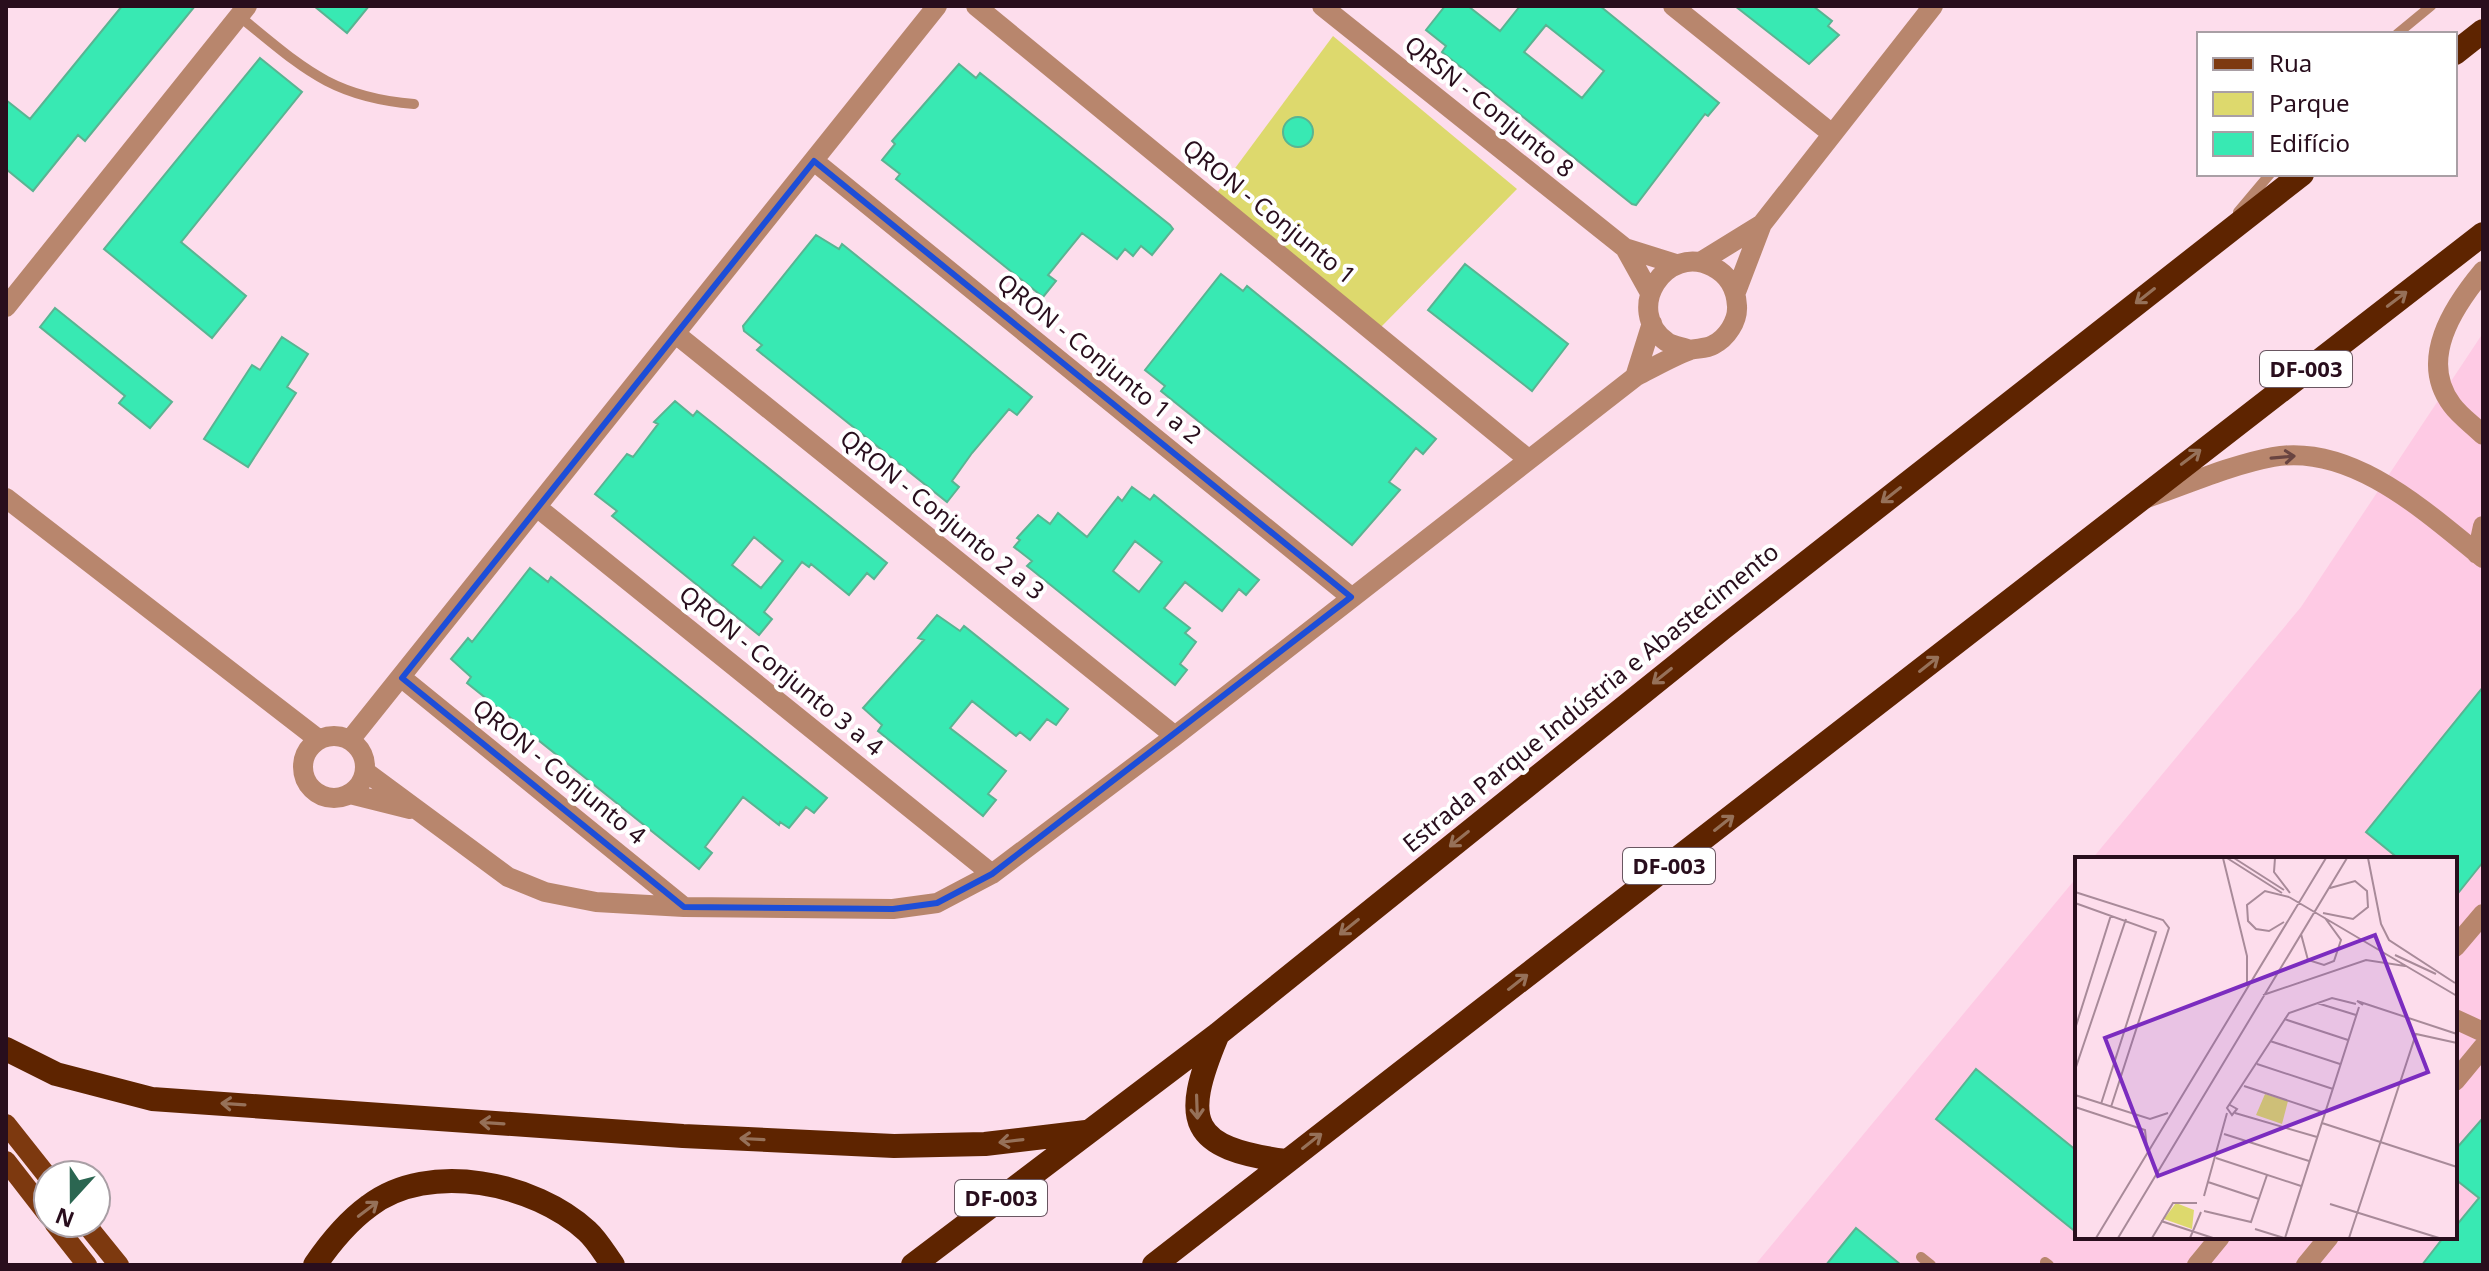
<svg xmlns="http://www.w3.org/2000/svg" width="2489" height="1271" font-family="'Noto Sans',sans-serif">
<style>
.built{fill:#fecae4}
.green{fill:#ddd96d}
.building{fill:#38e9b3;stroke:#59b492;stroke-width:2;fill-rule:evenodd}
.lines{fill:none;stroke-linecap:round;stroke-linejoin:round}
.lane{stroke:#b8866d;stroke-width:10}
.street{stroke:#b8866d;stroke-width:20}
.primary{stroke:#7d390f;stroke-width:20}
.highway{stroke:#5e2400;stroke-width:24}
.oneway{stroke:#967159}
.oneway2{stroke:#694441}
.marked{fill:none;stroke:#1d4ed8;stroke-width:6;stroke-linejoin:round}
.labels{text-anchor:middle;stroke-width:8;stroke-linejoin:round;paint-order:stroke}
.shield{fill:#fff;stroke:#695661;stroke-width:2}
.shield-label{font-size:22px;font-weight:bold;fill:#290e1d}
.street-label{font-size:24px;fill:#290e1d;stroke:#fff}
.inset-road{fill:none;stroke:#a88a99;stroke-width:2}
.view{fill:#7b2cbf;fill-opacity:0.15;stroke:#7b2cbf;stroke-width:4}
.inset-edge{fill:none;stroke:#290e1d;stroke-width:4}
</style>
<rect width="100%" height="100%" fill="#fdddec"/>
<path class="built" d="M2483,333V1265H1755L2077,877V1237H2455V859H2092L2301,607Z"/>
<path class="green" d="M1333,36L1517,189L1380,328L1213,198Z"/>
<path class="building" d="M122,6H195L85,141L78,135L33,191L6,169V100L30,119Z
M314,6H369L347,33Z
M1445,6H1468L1500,31L1520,6H1600L1719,103L1708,116L1705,114L1636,205L1632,204L1442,52L1446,46L1426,30ZM1546,25L1604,71L1582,98L1524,52Z
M1735,6H1813L1832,21L1828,26L1839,35L1809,64Z
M260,58L302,92L181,242L246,296L212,338L104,249Z
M959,64L976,78L980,73L1170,225L1173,229L1152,255L1141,246L1133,256L1125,249L1117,259L1082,233L1048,275L1056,281L1043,297L896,179L900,174L882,160L895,144L892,141Z
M1283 132a15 15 0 1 1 30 0a15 15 0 1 1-30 0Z
M816,235L839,249L842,244L1032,397L1017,415L1009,409L972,453L952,481L959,487L947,502L757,350L762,345L744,331L743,326Z
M1465,264L1568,344L1532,391L1428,310Z
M1221,274L1243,291L1247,286L1436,439L1423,454L1416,448L1389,482L1400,490L1352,545L1161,391L1165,386L1145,370Z
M55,308L172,402L150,428L119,403L125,396L40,327Z
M282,337L308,354L287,387L296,393L248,467L204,439L252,365L260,370Z
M675,401L693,416L697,411L716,426L887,563L874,579L867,573L849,595L811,564L809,567L802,562L764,612L772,619L759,635L612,516L617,511L595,494L627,454L633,457L658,424L654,422ZM754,537L783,561L761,588L732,565Z
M1132,487L1150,500L1154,495L1259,580L1246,595L1239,589L1222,611L1185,582L1164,608L1190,628L1185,633L1196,642L1180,664L1187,670L1175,685L1027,566L1032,561L1014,547L1020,540L1017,538L1038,515L1050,524L1058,513L1087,537L1118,497L1122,501ZM1135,541L1162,562L1139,592L1113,571Z
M530,568L548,582L551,577L827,798L814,813L806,807L789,828L780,822L779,825L743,797L705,847L712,853L699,869L467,683L471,677L451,659L468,638L472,642Z
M937,615L960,631L964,626L1068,709L1056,725L1047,719L1030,740L1020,732L1016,736L972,701L950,728L1006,771L988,794L996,800L983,816L878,731L882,725L863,708L924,640L918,638Z
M2483,687V862L2455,897V859H2399L2366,832Z
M1976,1069L2077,1151V1233L1936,1119Z
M2483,1118V1265H2422L2443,1238L2455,1237V1227L2479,1198L2455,1179V1150Z
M1856,1228L1901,1265H1826Z"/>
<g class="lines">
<path class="lane" d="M239,16C302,67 330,97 414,104
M2397,34L2431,6
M2238,212L2270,174
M1921,1257L1931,1265
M2045,1262L2049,1265"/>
<path class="street" d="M976,6L1528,459
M1322,6L1625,248L1676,264
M1673,6L1831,133
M814,161L1351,597
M1625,248L1650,293
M1702,261L1762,224
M2483,271C2453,307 2418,360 2452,405C2460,416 2473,425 2483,435
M1736,292L1762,224L1933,6
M6,307L247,6
M677,335L1175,736
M1635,377L1652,323
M6,498L318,739
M2144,499C2186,485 2230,465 2273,457C2352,443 2426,512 2483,558
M538,508L992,874
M2477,554L2483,526
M402,678L684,907
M303 767a31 31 0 1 1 62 0a31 31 0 1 1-62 0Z
M350,740L937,6
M366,772L508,877L545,892L596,902L684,907L893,909L937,903L992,874L1175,736L1635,377C1652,368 1671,357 1690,350C1697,348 1706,349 1713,345C1727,338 1738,321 1737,306C1736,288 1729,275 1713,267C1666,242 1622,310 1667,342C1673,346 1684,347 1690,350
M350,794L410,809
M2455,947L2483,914
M2455,1019L2483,1032
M2455,1081L2483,1047
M2197,1265L2220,1237
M2306,1265L2329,1237"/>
<path class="primary" d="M6,1124L48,1177
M6,1161L48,1215
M54,1223L87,1265
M85,1223L119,1265"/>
<path class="highway" d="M2455,53L2483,31
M1217,1036C1181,1122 1189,1148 1286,1161
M6,1049L56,1074L152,1099L683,1136L894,1146L985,1144L1086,1132
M315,1265C330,1243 347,1222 369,1206C429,1160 535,1183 587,1231C597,1240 605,1254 613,1265
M913,1265L1218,1034L1723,628L2302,174
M1154,1265C1597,921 2038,574 2483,234"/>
</g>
<defs><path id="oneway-shaft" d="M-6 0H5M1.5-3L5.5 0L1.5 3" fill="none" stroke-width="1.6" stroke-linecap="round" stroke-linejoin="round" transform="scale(2)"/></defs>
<g class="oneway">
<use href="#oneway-shaft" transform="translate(2145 296) rotate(142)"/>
<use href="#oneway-shaft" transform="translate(2397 299) rotate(-37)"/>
<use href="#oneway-shaft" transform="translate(2191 457) rotate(-37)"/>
<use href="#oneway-shaft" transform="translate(1891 495) rotate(142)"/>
<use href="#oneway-shaft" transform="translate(1929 664) rotate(-38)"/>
<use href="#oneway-shaft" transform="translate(1662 676) rotate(141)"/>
<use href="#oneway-shaft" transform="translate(1724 823) rotate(-38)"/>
<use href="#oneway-shaft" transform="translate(1459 839) rotate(141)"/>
<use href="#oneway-shaft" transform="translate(1349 927) rotate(141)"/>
<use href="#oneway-shaft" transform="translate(1518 982) rotate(-38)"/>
<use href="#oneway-shaft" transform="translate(233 1104) rotate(-176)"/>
<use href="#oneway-shaft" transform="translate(1197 1107) rotate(88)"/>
<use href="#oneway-shaft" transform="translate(492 1123) rotate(-176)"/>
<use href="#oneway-shaft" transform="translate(752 1139) rotate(-177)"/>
<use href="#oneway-shaft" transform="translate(1011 1141) rotate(173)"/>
<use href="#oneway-shaft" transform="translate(1312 1141) rotate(-38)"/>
<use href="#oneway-shaft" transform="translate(368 1209) rotate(-37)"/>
</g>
<use class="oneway2" href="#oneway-shaft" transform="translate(2283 457) rotate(-5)"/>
<path class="marked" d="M814,161L1351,597L992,874L937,903L893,909L684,907L402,678Z"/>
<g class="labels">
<g class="shield">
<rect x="2260" y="351" width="92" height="36" rx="6"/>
<rect x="1623" y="848" width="92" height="36" rx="6"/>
<rect x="955" y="1180" width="92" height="36" rx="6"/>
</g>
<g class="shield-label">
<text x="2306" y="377">DF-003</text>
<text x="1669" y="874">DF-003</text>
<text x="1001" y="1206">DF-003</text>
</g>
<g class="street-label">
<text transform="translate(1489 107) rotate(39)" y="8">QRSN - Conjunto 8</text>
<text transform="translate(1269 212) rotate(39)" y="8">QRON - Conjunto 1</text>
<text transform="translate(1099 359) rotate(39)" y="8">QRON - Conjunto 1 a 2</text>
<text transform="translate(942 515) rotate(39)" y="8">QRON - Conjunto 2 a 3</text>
<text transform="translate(781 671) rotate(39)" y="8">QRON - Conjunto 3 a 4</text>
<text transform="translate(1591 698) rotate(-39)" y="8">Estrada Parque Indústria e Abastecimento</text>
<text transform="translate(559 772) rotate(39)" y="8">QRON - Conjunto 4</text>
</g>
</g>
<g transform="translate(2075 857)">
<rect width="382" height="382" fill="#fdddec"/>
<path d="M190,237L213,244L207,267L181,258ZM101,346L119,353L117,372L89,362Z" fill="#ddd96d"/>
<path class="inset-road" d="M148,1L172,99V129M152,1L207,36M159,1L209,33M200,1L199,15L215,36M293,1L306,67L314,83L380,126M0,35L88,63L94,71L36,250M214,40L382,139M0,46L81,75L26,247M248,56L278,62L293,50L292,34L280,24L255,31M209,65L194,74L181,72L173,64L172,48L190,34L214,40M226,77L233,103L249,108L259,104L266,83L250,61M320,98L361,117M188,138L291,103L330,109M242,146L281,158M288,148L282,144L382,177M209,162L273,183M0,172L36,58M195,184L265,207M182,207L258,232M0,213L51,62M169,229L250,256M0,238L75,262L93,256M155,248L162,252L157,258L152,251L214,156L257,141L281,147M0,250L70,273L72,291M160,256L242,280M247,266L382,310M149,277L234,304M141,301L226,329M133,325L184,342M129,339L152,256M255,347L364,381M129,354L176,365L192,318M86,364L138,381M180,372L209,381M21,381L251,1M43,381L272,1M77,381L98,346H122M115,381L126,355M210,381L284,150M274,381L341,177L382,186"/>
<path class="view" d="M300,78L353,215L83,319L30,181Z"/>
<rect width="382" height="382" class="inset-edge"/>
</g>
<rect width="2489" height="1271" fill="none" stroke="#290e1d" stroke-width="16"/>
<rect x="2197" y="32" width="260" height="144" fill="#ffffff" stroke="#a99fa5" stroke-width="2"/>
<rect x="2213" y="58" width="40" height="12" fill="#7d390f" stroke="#a99fa5" stroke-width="2"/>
<text x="2269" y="72" font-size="24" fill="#290e1d">Rua</text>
<rect x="2213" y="92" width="40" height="24" fill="#ddd96d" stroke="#a99fa5" stroke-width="2"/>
<text x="2269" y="112" font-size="24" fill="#290e1d">Parque</text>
<rect x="2213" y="132" width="40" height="24" fill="#38e9b3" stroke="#a99fa5" stroke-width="2"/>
<text x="2269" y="152" font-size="24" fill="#290e1d">Edifício</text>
<g transform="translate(72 1199) rotate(201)"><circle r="38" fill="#ffffff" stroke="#a99fa5" stroke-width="2"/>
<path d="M0-6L14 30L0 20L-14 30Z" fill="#2b6651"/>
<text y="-12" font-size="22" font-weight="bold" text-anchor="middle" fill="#290e1d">N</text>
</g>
</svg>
